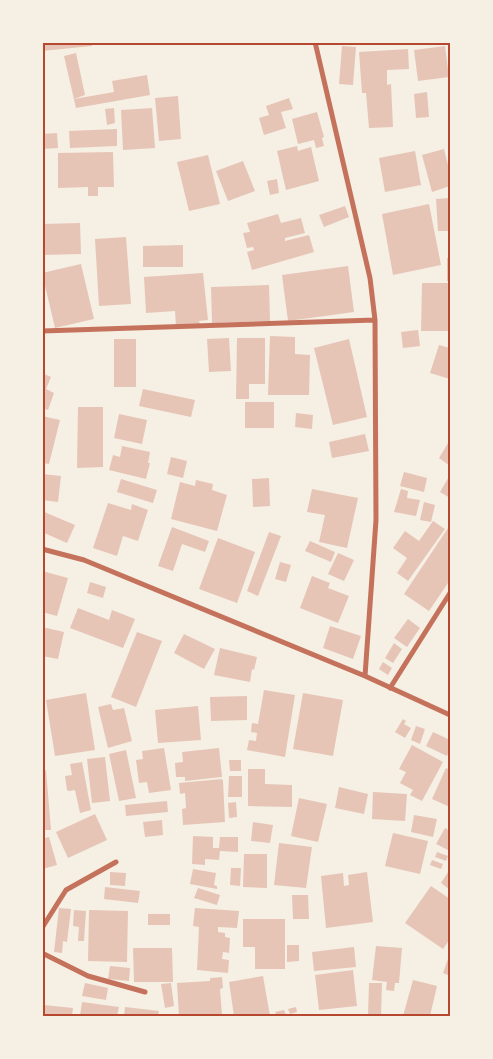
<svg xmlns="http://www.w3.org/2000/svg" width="493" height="1059" font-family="Poppins,sans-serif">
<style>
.building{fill:#e6c5b7}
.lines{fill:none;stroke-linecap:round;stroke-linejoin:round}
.minor{stroke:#c5725c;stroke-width:5}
.neatline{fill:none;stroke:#b5482f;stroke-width:2}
</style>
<rect width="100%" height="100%" fill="#f6efe4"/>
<path class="building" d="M42,42H92V46L42,51Z
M342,46L356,47L353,85L339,84Z
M445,46L449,77L418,81L414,50Z
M408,49L409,69L387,70V85L391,84L393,127L369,128L366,93H362L359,52Z
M76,53L85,95L74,99L114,92L112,81L147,75L150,95L76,108L64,56Z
M427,92L429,117L416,118L414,94Z
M178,96L181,139L159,141L155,98Z
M289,98L293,109L281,112L286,128L264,135L259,118L269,115L266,106Z
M114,108L115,123L107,125L105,109Z
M152,108L155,148L123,150L121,110Z
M317,112L324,137L322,138L324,146L316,148L314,140L298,144L292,119Z
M117,129V146L70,148L69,131Z
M57,133L58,148L42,149V134Z
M297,146L298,151L311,147L319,181L286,190L277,151Z
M444,149L450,173V186L432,192L422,155Z
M415,151L421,185L385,192L379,158Z
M113,152L114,187H98V196H88V187L58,188V153Z
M208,155L220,204L189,211L177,162Z
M243,161L255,191L228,201L216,171Z
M277,179L279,193L270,195L267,181Z
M450,198V231H438L436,199Z
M429,204L441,265L393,275L382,214Z
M345,206L349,217L324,227L319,215Z
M278,214L281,223L301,218L305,233L285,238V241L309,235L314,252L252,270L247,252L254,250L253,247L247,248L243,233L250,232L247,223Z
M80,223L81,254L42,255V224Z
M126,237L131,304L99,306L95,239Z
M183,245V267H143V246Z
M450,257V281H447V258Z
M81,264L94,319L55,328L42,273Z
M348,266L354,312L288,321L282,275Z
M203,273L208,320L199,321L200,324L176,326L175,311L146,313L144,277Z
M422,283H450V331H421Z
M269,285L270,321L212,323L211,287Z
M418,330L420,346L403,348L401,332Z
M270,336L295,337V354L310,355L309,395H268Z
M229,338L231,371L209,372L207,339Z
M237,338H265V384H249V399H236Z
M114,339H136V387H114Z
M349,339L367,417L333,425L314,348Z
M439,345L450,348V379L430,373Z
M42,373L51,377L46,389L54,393L48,410L42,408Z
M143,389L195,400L191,417L139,406Z
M245,402H274V428H245Z
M78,407H103V467L77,468Z
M296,413L313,415L312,429L295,427Z
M119,414L147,420L142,444L114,438Z
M42,416L60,420L49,464L42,463Z
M365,434L369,451L332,458L329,442Z
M450,440V466L439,458Z
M122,446L150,452L148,463H150L146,479L109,470L113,455L120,457Z
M171,457L187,461L183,478L167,474Z
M404,472L427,478L424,492L400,486Z
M42,474L61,476L58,502L42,500Z
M450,475V498L440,492Z
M269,478L270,506L253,507L252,479Z
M121,479L157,490L153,503L117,492Z
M196,480L213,484L212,490L227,495L217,531L171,519L180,482L195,486Z
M312,489L358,498L347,548L319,542L325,515L307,512Z
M401,489L408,491L407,498L420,500L416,516L394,512Z
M424,502L435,505L431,522L420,520Z
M108,503L131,510L132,504L148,510L138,541L123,536L117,556L93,548Z
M42,511L75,525L67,543L42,532Z
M433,521L445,529L408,581L397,573L407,558L393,548L405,531L419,541Z
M450,525V580L429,611L404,594Z
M172,527L209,541L205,552L182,544L173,571L158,566Z
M269,532L281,536L258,596L247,591Z
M218,538L255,552L237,603L199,589Z
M310,541L335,552L331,562L305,551Z
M338,553L354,560L344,581L328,574Z
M280,562L291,565L286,582L275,579Z
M42,571L68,578L57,616L42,612Z
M312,576L330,583L328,588L349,596L338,623L300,608Z
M90,582L106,587L103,598L87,593Z
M78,608L109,620L112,610L135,619L123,648L70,628Z
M408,619L420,628L407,647L394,638Z
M330,626L361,636L353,659L323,648Z
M42,627L64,632L58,659L42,656Z
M137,632L162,641L136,707L111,697Z
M184,634L215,649L204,669L174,653Z
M394,643L402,649L393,663L385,658Z
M220,648L257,657L254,670L252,669L250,682L214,675Z
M383,662L392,668L388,675L379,669Z
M264,690L295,695L285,757L247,750L249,740L256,741L257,733L251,732L252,723L258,724Z
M86,693L95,750L55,756L46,700Z
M303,693L343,700L333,756L293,749Z
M247,696V720L211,721L210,697Z
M111,704L113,710L124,708L132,741L108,748L98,707Z
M198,706L201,740L158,743L155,710Z
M403,719L406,721L404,724L411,728L405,738L395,732Z
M416,726L425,729L420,744L411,740Z
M433,732L450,740V749L447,756L426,746Z
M412,745L443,762L422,801L410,795L413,790L400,783L406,772L399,769Z
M164,748L171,790L149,793L147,782L139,783L136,760L143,759L142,751Z
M219,748L222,777L185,781V777H176L175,763L183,762L182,752Z
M126,750L136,798L119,801L109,754Z
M105,757L110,801L92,803L87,759Z
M229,760H241V771H230Z
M82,762L91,810L80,813L75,790L69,791L67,790L65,776L72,775L70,764Z
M446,768L450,770V807L432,799Z
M248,769H265V784L292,785V807L248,806Z
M46,770L51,830H42V771Z
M229,776H242V797H228Z
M222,779L223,781L225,822L183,825L182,809L186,808L185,793L180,794L179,783Z
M339,787L368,794L364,814L335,808Z
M373,792L407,794L405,821L372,819Z
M299,798L327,804L318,842L291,836Z
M167,801L168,812L126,816L125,805Z
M236,802L237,817L229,818L228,803Z
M95,814L107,840L68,858L56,832Z
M414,815L437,819L433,837L411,832Z
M162,820L163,835L145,837L143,822Z
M253,822L273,825L270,843L251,841Z
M445,828L450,831V851L436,844Z
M393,833L428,841L420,874L385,866Z
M193,836L213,837V848H219L220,837H238V852L220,851L219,860L205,859V865L192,864Z
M49,837L57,865L42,869V839Z
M279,843L312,847L306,888L274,885Z
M437,852L448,856L446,861L435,857Z
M244,854H267V888L243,887Z
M432,860L443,864L441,869L430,865Z
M231,868H241L240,886L230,885Z
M193,869L216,873L214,885L217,886V889L190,884Z
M450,869V890L441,883Z
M110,872L126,873L125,886L110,885Z
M367,872L373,922L326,928L321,876L343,873L344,886L349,885L348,875Z
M431,886L450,899V939L443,949L405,923Z
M105,887L140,891L138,903L104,899Z
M198,888L220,895L217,905L194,898Z
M292,895H308L309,919H293Z
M59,908L71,909L67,942L63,941L62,953L54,952Z
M195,908L239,911L237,928L218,927V932L225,933V937L230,938L229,953L223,952L222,959L229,960L228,973L197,970L199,927L193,926Z
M74,910L86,911L84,941H78L79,927L73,926Z
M89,910L128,911L127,962L88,961Z
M148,914H170V925H148Z
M243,919H285V969H255V947H243Z
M287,945H299V961L287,962Z
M376,946L402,948L399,983H395L394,991L386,990L387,982L372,980Z
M354,947L356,967L314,971L312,952Z
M133,948H172L173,982H134Z
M450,953V976L443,973Z
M110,966L130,968L129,981L108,979Z
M353,970L357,1006L319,1010L315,975Z
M263,976L270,1016H234L229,982Z
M222,977L223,988L220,989L222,1015L179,1016L177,983L210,981V978Z
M413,980L437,986L430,1016H403Z
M85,983L108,988L106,1000L82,996Z
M171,983L174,1006L165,1008L161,984Z
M369,983H382L381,1016L368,1015Z
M82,1002L119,1007L117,1016H80Z
M44,1005L73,1008L72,1016H43Z
M125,1007L159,1011L158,1016H124Z
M296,1007L297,1012L290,1014L288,1009Z
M284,1010L286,1015L277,1016L275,1012Z"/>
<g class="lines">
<path class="minor" d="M315,42L370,278L375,320L376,520L365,676
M42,331L375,320
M42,549L84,560L365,676L450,715
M390,688L450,593
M42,928L66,890L116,862
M42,953L88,976L145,992"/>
</g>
<rect width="493" height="1059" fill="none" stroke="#f6efe4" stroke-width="88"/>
<rect x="44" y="44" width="405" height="971" class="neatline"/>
</svg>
